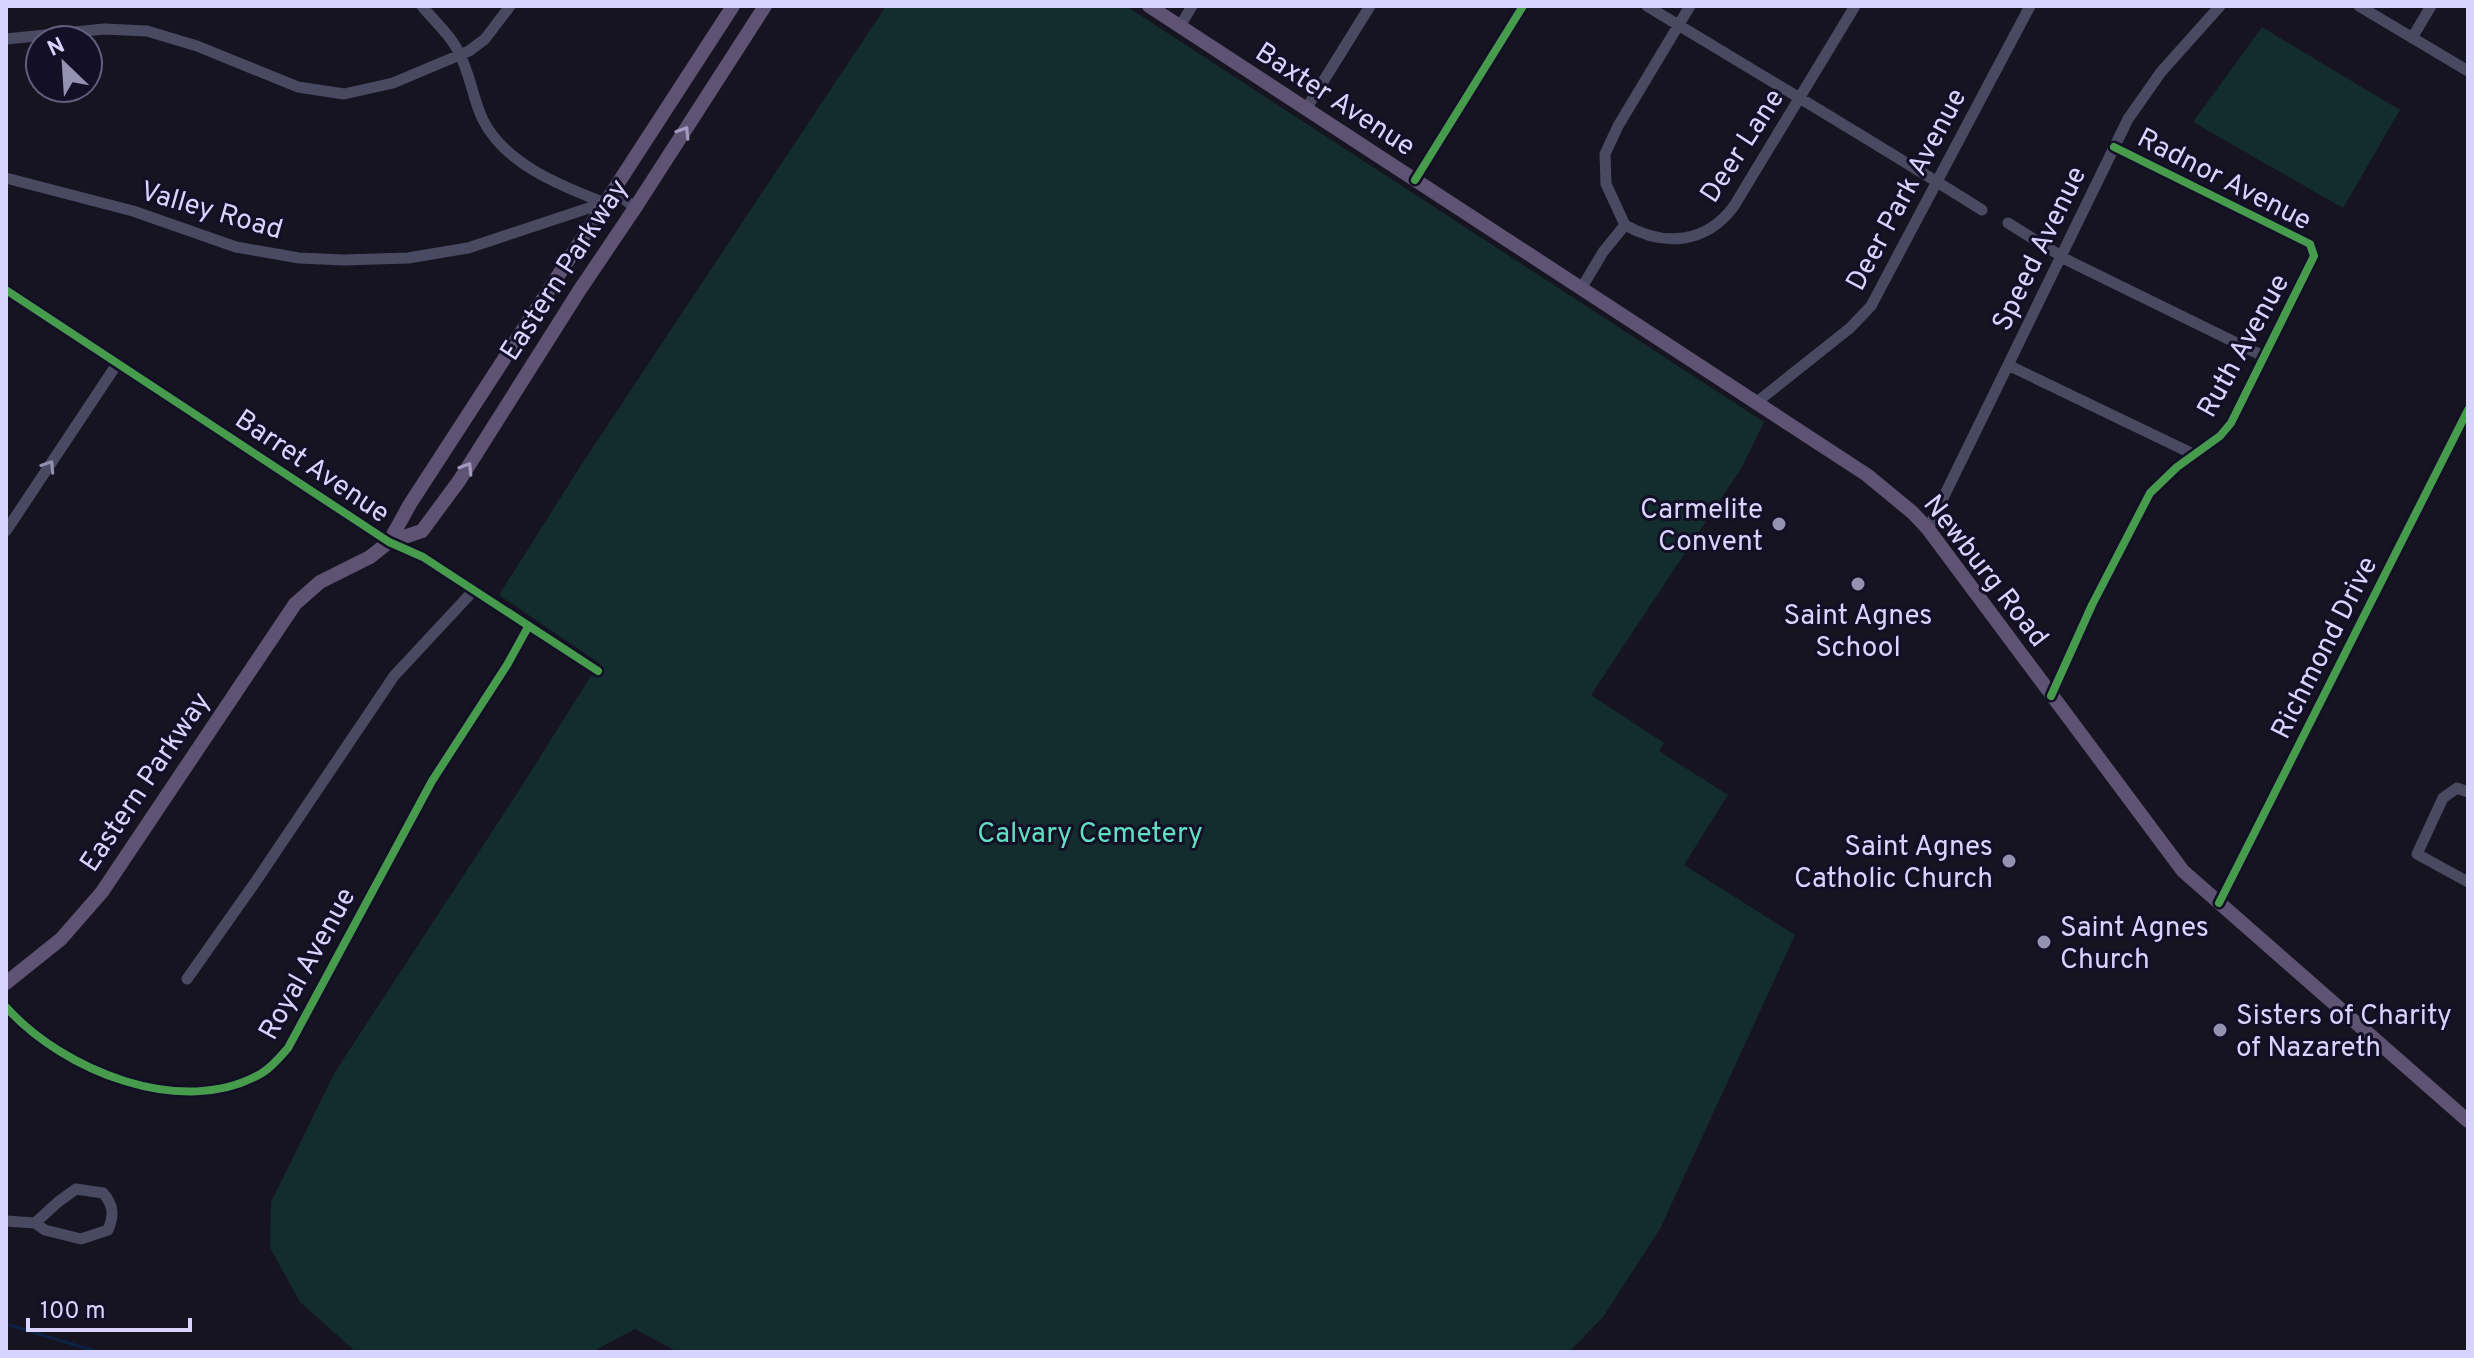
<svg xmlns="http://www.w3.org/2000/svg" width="2474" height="1358" font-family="Overpass,sans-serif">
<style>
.green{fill:#132c2d}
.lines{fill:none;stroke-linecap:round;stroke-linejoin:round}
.stream{stroke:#0d2144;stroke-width:3}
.minor{stroke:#4a4962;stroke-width:11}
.major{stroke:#5e5373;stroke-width:14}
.cycleway-casing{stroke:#130f26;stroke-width:13}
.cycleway{stroke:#469c4c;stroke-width:8}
.oneway{stroke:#a29ac0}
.oneway2{stroke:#928eb0}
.poi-dot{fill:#9591b1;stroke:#130f26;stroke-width:3}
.labels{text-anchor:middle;stroke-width:6;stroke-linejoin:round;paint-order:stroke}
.street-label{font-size:28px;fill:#d9d4ff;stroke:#130f26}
.poi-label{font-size:28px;fill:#d9d4ff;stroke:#130f26;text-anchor:end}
.park-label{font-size:28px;fill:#5fe0c0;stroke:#130f26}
</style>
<rect width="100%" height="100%" fill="#161421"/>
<path class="green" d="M886,6H1126L1764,422L1742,467L1591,695L1664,743L1659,751L1728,795L1684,865L1795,935L1660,1229L1603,1317L1569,1352H678L635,1329L592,1352H356L300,1302L270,1248L271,1202L335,1072L516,795L599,663L499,595L585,459Z
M2262,27L2400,110L2343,208L2193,122Z"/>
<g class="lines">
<path class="stream" d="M6,1324L98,1352"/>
<path class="minor" d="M422,6C433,20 449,33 457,49C470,71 472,97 483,120C505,164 561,186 605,203
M1647,6C1759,74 1871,140 1982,210
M2359,6L2468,71
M1180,26L1192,6
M2412,38L2431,6
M6,39L104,29L147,31L197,46L298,87L344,94L393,83L469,51L485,39L510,6
M1306,109L1370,6
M6,178L133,211L236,247L299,258L344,260L408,258L468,248L622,197L635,208
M1415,180L1523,6
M2008,223L2069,261L2265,357
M1625,225C1664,247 1706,244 1734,206L1855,6
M1625,225L1606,184L1605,154L1618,126L1690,6
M1581,289L1603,252L1625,225
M6,290L389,542L423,557L598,671
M2008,365L2193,454
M1757,402L1850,328L1871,306L2030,6
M1928,529L2128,119L2161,72L2220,6
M6,531L117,364
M2051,696L2092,605L2150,493L2177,467L2220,436L2231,423L2314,256L2310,244L2114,147
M2468,792L2457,788L2443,798L2417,854L2468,882
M2219,903L2468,410
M187,979L254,884L394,676L474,590
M6,1007C62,1070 183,1120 262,1073C272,1067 280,1057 288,1048L432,781L507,665L528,627
M6,1221L35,1223L45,1230L81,1239L108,1230C114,1216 114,1205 103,1193L76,1189L58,1202L35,1223"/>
<path class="major" d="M1149,6L1867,475L1913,513L1928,529L2183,871L2468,1121
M389,542L410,504L733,6
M6,983L61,939L102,892L295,604L320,582L370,557L389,542L422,531L459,481L579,291L635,208L765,6"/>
<defs>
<path id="cycleway" d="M1415,180L1523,6
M6,290L389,542L423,557L598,671
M2051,696L2092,605L2150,493L2177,467L2220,436L2231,423L2314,256L2310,244L2114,147
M2219,903L2468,410
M6,1007C62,1070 183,1120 262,1073C272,1067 280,1057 288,1048L432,781L507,665L528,627"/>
</defs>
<use href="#cycleway" class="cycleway-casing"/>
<use href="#cycleway" class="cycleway"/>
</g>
<defs><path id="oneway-chevron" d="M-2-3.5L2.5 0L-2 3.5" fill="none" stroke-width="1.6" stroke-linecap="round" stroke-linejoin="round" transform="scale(2)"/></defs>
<g class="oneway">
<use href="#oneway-chevron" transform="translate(684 132) rotate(-58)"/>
<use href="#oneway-chevron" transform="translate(467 468) rotate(-58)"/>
</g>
<use class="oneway2" href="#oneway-chevron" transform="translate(49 466) rotate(-57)"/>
<g class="poi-dot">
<circle cx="1779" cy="524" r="8"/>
<circle cx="1858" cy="584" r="8"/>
<circle cx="2009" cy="861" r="8"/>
<circle cx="2044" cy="942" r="8"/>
<circle cx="2220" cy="1030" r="8"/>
</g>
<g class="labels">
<g class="street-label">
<text transform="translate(1336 98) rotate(33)" y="10">Baxter Avenue</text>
<text transform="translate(1741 145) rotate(-57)" y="10">Deer Lane</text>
<text transform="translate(2225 178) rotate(27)" y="10">Radnor Avenue</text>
<text transform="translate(1905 189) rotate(-62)" y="10">Deer Park Avenue</text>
<text transform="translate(212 209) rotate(16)" y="10">Valley Road</text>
<text transform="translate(2038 248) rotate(-64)" y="10">Speed Avenue</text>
<text transform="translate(563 269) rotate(-57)" y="10">Eastern Parkway</text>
<text transform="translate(2242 345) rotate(-61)" y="10">Ruth Avenue</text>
<text transform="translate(313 465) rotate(34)" y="10">Barret Avenue</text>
<text transform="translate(1987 570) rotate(52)" y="10">Newburg Road</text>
<text transform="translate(2323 647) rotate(-63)" y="10">Richmond Drive</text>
<text transform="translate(144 781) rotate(-56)" y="10">Eastern Parkway</text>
<text transform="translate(306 963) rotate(-61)" y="10">Royal Avenue</text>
</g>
<g class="poi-label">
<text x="1763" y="518">Carmelite<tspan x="1763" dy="32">Convent</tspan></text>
<text x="1858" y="624" text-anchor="middle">Saint Agnes<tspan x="1858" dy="32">School</tspan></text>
<text x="1993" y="855">Saint Agnes<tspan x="1993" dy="32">Catholic Church</tspan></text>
<text x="2060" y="936" text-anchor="start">Saint Agnes<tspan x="2060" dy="32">Church</tspan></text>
<text x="2236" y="1024" text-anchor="start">Sisters of Charity<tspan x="2236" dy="32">of Nazareth</tspan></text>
</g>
<g class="park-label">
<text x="1090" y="842">Calvary Cemetery</text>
</g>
</g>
<rect width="2474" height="1358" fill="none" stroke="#d9d4ff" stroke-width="16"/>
<g transform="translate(64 64) rotate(335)"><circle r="38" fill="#130f26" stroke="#625e7d" stroke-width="2"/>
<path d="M0-6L14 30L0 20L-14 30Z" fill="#9591b1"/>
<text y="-12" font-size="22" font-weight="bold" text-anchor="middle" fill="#d9d4ff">N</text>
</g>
<path d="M28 1318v12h162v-12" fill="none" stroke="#d9d4ff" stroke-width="4"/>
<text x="40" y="1318" font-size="24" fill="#d9d4ff" stroke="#130f26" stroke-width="6" paint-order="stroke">100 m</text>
</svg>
